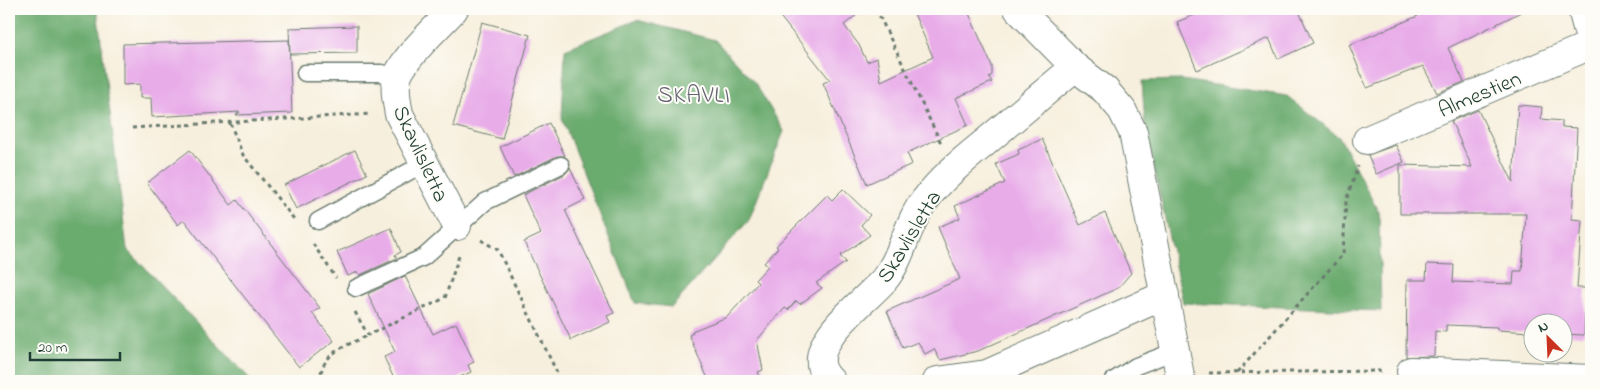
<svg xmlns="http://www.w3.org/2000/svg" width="1600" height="390" font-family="'Indie Flower',sans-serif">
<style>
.forest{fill:#6bab6e;stroke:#457451}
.building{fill:#e8ace9}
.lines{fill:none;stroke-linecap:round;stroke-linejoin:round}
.service-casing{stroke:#6b7b6f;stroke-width:19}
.minor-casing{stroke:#6b7b6f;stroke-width:30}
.path{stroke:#6b7b6f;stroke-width:3;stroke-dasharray:4 4;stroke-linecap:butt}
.service{stroke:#fff;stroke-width:16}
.minor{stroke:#fff;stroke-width:28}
.labels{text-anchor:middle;stroke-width:4;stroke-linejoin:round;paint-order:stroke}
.street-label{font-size:22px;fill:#1f3d34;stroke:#fdfcf7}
.neighbourhood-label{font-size:24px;letter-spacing:1px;fill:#656473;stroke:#fdfcf7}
</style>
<rect width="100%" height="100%" fill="#fdfcf7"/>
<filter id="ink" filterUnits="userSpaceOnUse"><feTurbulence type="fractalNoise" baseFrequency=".02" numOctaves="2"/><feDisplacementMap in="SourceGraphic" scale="10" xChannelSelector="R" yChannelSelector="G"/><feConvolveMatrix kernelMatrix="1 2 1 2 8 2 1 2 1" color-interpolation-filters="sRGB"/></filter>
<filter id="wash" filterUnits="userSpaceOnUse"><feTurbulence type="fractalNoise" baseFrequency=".0096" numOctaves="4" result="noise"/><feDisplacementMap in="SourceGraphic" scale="20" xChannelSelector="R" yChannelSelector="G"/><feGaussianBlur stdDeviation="1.12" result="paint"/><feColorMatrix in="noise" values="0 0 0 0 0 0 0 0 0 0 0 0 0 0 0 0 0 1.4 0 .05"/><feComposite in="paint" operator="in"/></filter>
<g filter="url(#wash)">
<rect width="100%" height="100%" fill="#f7efdd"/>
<path class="forest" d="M9,9H97L127,249L252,381H9Z
M637,20L715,40L755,83L784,131L749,220L672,307L635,303L562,119L565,49Z
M1182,80L1287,96L1340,138L1379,213L1381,311L1183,303L1145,125L1142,81Z"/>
<g id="blocks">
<path class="building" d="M774,9H864L844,25L859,45L867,62L877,58L881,81L933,57L912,9H967L992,66V75L989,77L992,82L956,98L968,125L907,153L912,164L867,184L823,83L830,80Z
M1209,9H1298L1313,43L1278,59L1269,38L1197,70L1177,22Z
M1415,9H1527L1448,48L1464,82L1437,93L1423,66L1367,88L1349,45L1418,16Z
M482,22L530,35L502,139L453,126Z
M357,26V53L290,54L289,28Z
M289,40L292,113L236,115L240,112L152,117L151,98H140V84L123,85V44Z
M1518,105L1542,107L1541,119L1562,121V127L1577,128L1572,219L1582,220L1577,288H1586L1584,335L1562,334V322H1532V332L1497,330V327L1446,325V332L1435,331L1434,356L1406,357L1407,280H1426L1427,264L1454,265L1453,282L1513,284L1514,271H1522L1526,214H1400V165L1472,167L1451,121L1478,110L1513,182Z
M549,123L565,156H557L514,177L500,147Z
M1042,139L1080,225L1105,213L1131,273L1118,288L978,351L940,360L934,349L925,354L918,342L903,348L887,311L960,279L938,227L960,218L955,206L1005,183L996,164L1019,154L1018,150Z
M1396,145L1404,162L1376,174L1368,155Z
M190,150L231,205L237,200L320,308L312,313L334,341L299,367L184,220L178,225L147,183Z
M355,150L367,174L296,209L284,185Z
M570,168L585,200L565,210L614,313L607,316L610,322L571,340L524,242L541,234L523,195L565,174Z
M843,189L870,215L861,225L870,235L840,256L846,262L816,283L822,288L800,304L796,301L788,310L785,308L757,340L763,370L758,372L762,381H709L689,335L693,333L692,331L727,317L758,283L755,280L768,266L764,263L778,248L776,246L827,195L832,200Z
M391,228L401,252L395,255L397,258L360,275L358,272L348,276L337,252Z
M405,276L433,334L456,323L474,362L468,365L471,372L451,381H395L384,357L395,352L368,294Z"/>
</g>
</g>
<g filter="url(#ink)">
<use href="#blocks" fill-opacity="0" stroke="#6b7b6f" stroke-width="1"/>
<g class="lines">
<defs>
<path id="service" d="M305,73H381L398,76
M318,221L425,163
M356,288L424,257L485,202L561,165
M1113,381L1136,366L1175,351"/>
<path id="minor" d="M454,9C439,26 406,55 398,75C393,87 397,102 399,114L457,226
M1018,9L1075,67L1105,90L1122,110L1133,132L1181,381
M1582,9L1591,43
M1367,140L1591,45
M1411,371L1591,379
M831,381C795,350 864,303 884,280C903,257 906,224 925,200C942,177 966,158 988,140C1017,116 1046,91 1075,67
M937,381L987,374L1165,295"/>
</defs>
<use href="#service" class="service-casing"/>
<use href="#minor" class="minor-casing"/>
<path class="path" d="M876,9L941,143
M230,123L243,155L294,219
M132,128L371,114
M481,240L498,250L561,381
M313,244L336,278
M355,312L368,335L445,298L459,256
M1209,373L1383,371
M1237,373L1343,254L1346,201L1358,166
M229,381L230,377
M320,381C321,352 345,347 368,335"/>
<use href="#service" class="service"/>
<use href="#minor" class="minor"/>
</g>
</g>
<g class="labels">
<g class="street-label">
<text transform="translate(1479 93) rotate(-23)" y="8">Almestien</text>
<text transform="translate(422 153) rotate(65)" y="8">Skavlisletta</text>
<text transform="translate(908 236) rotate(-59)" y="8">Skavlisletta</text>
</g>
<g class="neighbourhood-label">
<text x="694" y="102">SKAVLI</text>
</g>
</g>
<rect width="1600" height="390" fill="none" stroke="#fdfcf7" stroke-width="30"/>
<g transform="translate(1548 338) rotate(336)"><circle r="24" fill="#fdfcf7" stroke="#a4b0a9"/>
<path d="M0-4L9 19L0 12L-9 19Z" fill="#c8321e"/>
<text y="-8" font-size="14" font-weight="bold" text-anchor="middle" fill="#1f3d34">N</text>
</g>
<path d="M30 352v8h90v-8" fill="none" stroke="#1f3d34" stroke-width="2.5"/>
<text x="38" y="352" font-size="15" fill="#1f3d34" stroke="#fdfcf7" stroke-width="4" paint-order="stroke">20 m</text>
</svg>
